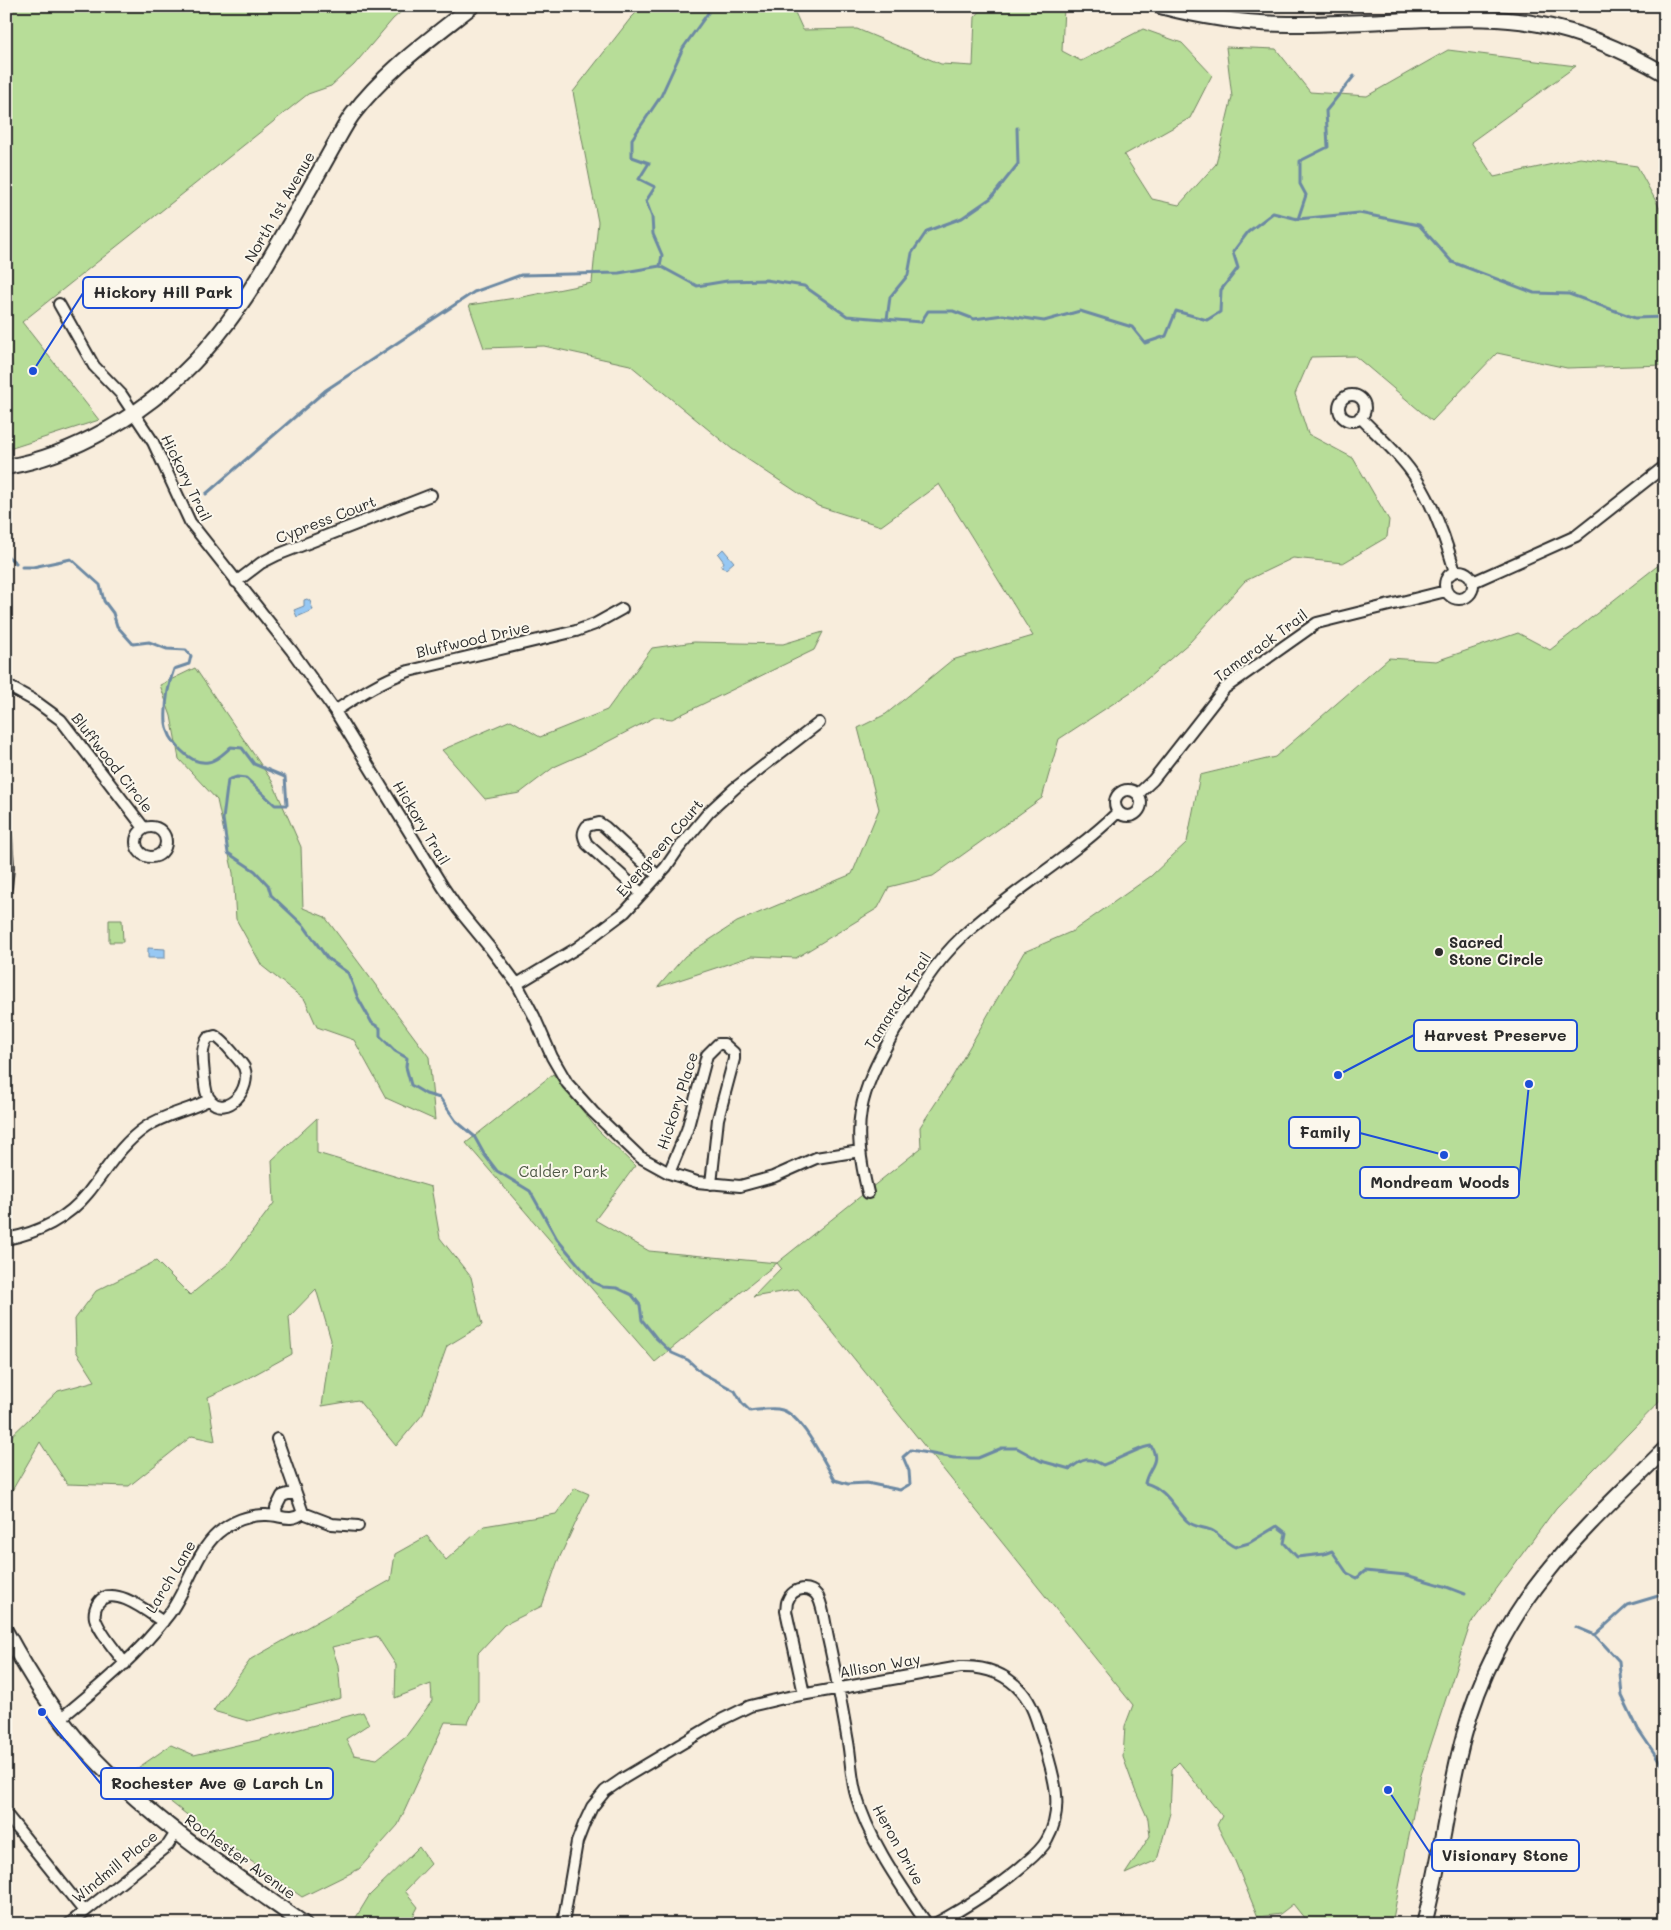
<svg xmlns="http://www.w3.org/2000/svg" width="1671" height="1930" font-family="Mali,sans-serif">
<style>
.green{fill:#b7dd98;stroke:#718462}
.water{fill:#97c8f3;stroke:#6c89a3}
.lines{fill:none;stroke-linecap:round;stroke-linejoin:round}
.stream{stroke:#6c89a3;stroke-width:3}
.minor-casing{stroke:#2b2b2b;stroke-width:14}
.secondary-casing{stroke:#2b2b2b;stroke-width:18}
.minor{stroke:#fbf7ec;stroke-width:10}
.secondary{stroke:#fbf7ec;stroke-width:14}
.poi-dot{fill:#2b2b2b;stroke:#fbf7ec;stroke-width:2}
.labels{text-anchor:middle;stroke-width:4;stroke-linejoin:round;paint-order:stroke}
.street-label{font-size:15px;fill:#2b2b2b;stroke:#fbf7ec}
.poi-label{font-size:15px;font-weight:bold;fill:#2b2b2b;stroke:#fbf7ec;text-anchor:start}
.park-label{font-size:15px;fill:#4e5846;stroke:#fbf7ec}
.leader{fill:none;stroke:#1d4ed8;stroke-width:2}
.callout-dot{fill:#1d4ed8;stroke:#fbf7ec;stroke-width:2}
.callout{fill:#fbf7ec;stroke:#1d4ed8;stroke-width:2}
.callout-label{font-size:16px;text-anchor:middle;font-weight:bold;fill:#2b2b2b}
</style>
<rect width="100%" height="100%" fill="#f8eddc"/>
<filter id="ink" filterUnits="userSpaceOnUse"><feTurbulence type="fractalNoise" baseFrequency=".02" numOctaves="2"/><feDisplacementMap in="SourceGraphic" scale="10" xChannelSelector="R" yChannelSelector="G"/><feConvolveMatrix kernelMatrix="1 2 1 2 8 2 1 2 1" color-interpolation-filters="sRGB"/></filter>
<g filter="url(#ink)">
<path class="green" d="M6,6H408L393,19L354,65L331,86L308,94L22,322L99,420L6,450Z
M643,6H792L803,30L857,29L941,64L973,66L975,17L985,6H1064L1062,51L1081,61L1143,29L1182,43L1212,75L1190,118L1124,155L1152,199L1179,205L1216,164L1232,97L1226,47L1276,49L1310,92L1367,96L1448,50L1576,66L1471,142L1494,177L1580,158L1637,166L1665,218V365L1567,368L1497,353L1432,421L1355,356L1311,357L1295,394L1308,434L1353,458L1389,520L1387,537L1343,563L1293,558L1245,581L1190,642L1134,690L1059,739L1042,798L933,876L889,887L878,908L796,958L752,956L658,987L685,956L737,922L852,874L879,809L858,728L886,714L952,660L1033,636L939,484L881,526L818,506L732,449L630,365L544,346L484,348L469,305L522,297L592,283L598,222L573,92L630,19Z
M1665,560V1396L1556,1508L1470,1625L1420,1778L1392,1924H1309L1293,1904L1280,1914L1258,1917L1235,1861L1217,1825L1222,1816L1179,1762L1172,1769L1170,1813L1157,1860L1125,1874L1150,1836L1148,1819L1135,1790L1123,1757L1125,1726L1133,1705L798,1289L753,1297L781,1268L777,1263L655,1362L466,1143L553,1074L598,1130L635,1166L595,1220L649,1251L777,1263L921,1148L920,1127L950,1081L1024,952L1073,931L1151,876L1187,842L1200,775L1275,757L1389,658L1436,661L1518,633L1550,650Z
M823,632L814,650L672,719L655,717L590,751L554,767L520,793L485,799L442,750L511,720L540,737L607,710L652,648L694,642L783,644Z
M195,668L272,781L301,847L303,908L325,917L429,1057L435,1120L386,1098L354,1040L317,1027L305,1000L262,966L236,919L233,873L217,800L179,759L171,716L160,685Z
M109,920H122L123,942H109Z
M317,1118V1153L431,1187L440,1238L471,1277L482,1325L447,1346L423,1414L396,1446L358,1400L322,1406L331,1340L316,1289L289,1317L292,1354L241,1382L208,1397L215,1441L192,1436L129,1486L67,1484L40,1442L6,1501V1441L58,1391L95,1381L76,1351L75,1319L96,1291L156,1261L190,1295L228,1264L274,1203L272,1160Z
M575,1488L589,1494L557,1563L542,1606L504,1625L478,1653V1701L468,1723L445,1722L398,1825L359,1869L302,1897L204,1828L132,1772L171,1745L194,1755L259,1740L363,1712L369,1724L346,1739L354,1755L377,1759L407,1735L432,1701L431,1684L395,1698L396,1665L377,1636L332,1647L338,1665L341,1698L248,1721L213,1711L251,1659L391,1580L395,1554L427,1536L446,1560L484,1526L556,1514Z
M419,1847L431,1864L405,1891L418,1907L409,1924H352L369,1896Z"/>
<path class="water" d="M723,549L734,562L726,569L721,567L724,562L718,554Z
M307,599L310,601L313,610L297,617L294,610L304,606V600Z
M148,948L165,949V958H148Z"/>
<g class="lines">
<path class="stream" d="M1298,219L1359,213L1419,225L1452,262L1534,293L1569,294L1635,318L1665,317
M660,266L662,255L653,234L652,217L646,201L655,187L639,179L649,163L632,157V139L661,96L683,48L708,13
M887,319L890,297L908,275L912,253L927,231L962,218L991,198L1018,164L1017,128
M206,494L326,390L474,292L521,275L619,273L660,266L697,286L727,281L766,280L804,286L847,316L921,322L928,311H953L974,319L1003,315L1044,321L1080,311L1132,327L1145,343L1166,336L1176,311L1207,320L1220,312L1221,290L1238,268L1233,252L1248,232L1273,213L1298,219L1306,195L1300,184V161L1328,147L1326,111L1354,76
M6,555L16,563
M22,567H33L71,559L100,585L104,601L113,613L117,626L133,644L149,642L167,649L186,650L191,656L189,664L174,669C168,685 165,705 166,723C168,740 189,765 208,762C217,761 225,752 231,747L242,748L254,764L285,777L287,805H275L246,778L237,777L228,780L223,819L228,853L255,871L268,885L271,895L304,926L327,958L348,973L358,998L372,1023L380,1028V1036L395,1051L407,1058L406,1067L411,1085L426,1094L440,1098L456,1121L474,1136L484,1154L497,1171L530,1191L557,1239L593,1282L603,1287L617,1288L632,1295L640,1305L642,1320L657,1339L672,1353L688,1360L702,1373L735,1391L742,1403L750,1411C760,1410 772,1407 782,1410C803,1416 824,1463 835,1480L848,1484L867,1483L900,1490L910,1484L909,1471L903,1457L911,1450L954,1458H978L1002,1448H1017L1041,1461L1070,1469C1083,1458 1088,1457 1103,1465C1115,1461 1142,1446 1151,1446C1161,1463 1148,1467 1145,1483C1167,1489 1173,1507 1187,1521C1194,1528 1205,1527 1213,1531C1221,1535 1224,1542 1235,1547L1249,1543L1277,1526L1286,1533L1284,1543L1297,1557L1324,1554L1332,1551L1347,1573L1357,1578L1365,1571L1406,1575L1444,1586L1465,1594
M1576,1627L1595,1635L1619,1661L1622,1696L1638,1729L1665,1769
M1595,1635L1628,1605L1665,1594"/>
<defs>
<path id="minor" d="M59,304L94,366L121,394L153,442L190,522L292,651L335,711L443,887L458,909L490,948L517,984L534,1016L552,1057L567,1083L593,1112L640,1157L669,1173L697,1182L740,1186L773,1177L816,1158L860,1151
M1339 408a13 13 0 1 1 26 0a13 13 0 1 1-26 0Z
M1360,417C1379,437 1402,456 1417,480C1435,508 1446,540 1455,572
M1445 585a14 14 0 1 1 28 0a14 14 0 1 1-28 0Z
M236,582L261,563L277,555L431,495
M1473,582L1576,536L1665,466
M6,685L35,701L61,720L144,828
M335,711C359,695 382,680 409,671L576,631L595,624L622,609
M1115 803a13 13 0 1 1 26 0a13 13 0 1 1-26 0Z
M1138,794L1153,780L1225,688L1317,623L1446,591
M136 842a15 15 0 1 1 30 0a15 15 0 1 1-30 0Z
M6,837L8,868L6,887
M641,893L587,844C583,836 582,833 587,826L599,823L605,827L658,876
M517,984L577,948L625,912L666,867L679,848L709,812L735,788L819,723
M215,1036C222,1040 227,1046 232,1052C236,1057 241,1062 244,1067C253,1090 226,1117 211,1101C205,1095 205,1084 204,1075C203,1062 200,1049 208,1038Z
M669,1173L687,1130L707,1055L718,1044H724L734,1053V1059L718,1119L711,1184
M868,1193C851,1123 858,1096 893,1034C913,998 933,964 964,935C1011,891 1072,857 1118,812
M6,1239C38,1233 68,1218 88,1193C107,1169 121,1144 146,1127C166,1113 190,1111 210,1099
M277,1439L303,1513
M277,1516L276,1508L282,1496L288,1494H296
M125,1664C116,1650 100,1634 95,1618C94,1613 95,1608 98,1603C112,1583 148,1612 163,1622
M804,1694L786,1611C787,1607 786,1603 788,1600C793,1587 811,1585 818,1597C824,1609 825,1625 828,1638C836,1673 842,1707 848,1742C851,1759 851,1778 856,1795C869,1841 900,1884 927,1924
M60,1719C100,1686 138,1655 169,1614C187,1590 196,1552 218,1533C231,1522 249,1514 267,1515C281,1515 290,1523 303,1513L332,1524L358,1526
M6,1814L84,1911
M69,1924L168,1845L177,1831
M563,1924L577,1842L584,1824L592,1807L605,1791L624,1778L723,1719L750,1706L784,1698L960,1667C984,1666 1006,1673 1022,1692C1033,1705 1037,1721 1042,1737C1052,1770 1066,1807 1047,1840C1041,1851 1030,1859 1021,1867C994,1890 966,1907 935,1924"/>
<path id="secondary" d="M1160,6C1202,17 1244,24 1288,24C1334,24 1381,21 1428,19C1465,18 1502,17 1538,24C1582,32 1627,52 1665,74
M6,467C43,461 76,447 108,429C201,377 245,303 296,213C308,191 321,169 333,147C339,137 345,125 352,115C385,71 429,40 472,6
M6,1632C29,1674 54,1715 87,1751C150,1819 229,1871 304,1924
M1424,1924C1441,1862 1447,1797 1464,1735C1479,1678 1508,1621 1545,1575C1581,1529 1624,1490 1665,1449"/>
</defs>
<use href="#minor" class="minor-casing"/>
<use href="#secondary" class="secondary-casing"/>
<use href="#minor" class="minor"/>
<use href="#secondary" class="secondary"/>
</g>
</g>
<circle class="poi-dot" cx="1439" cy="952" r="5"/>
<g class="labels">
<g class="street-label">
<text transform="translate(280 207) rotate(-60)" y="5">North 1st Avenue</text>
<text transform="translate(186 478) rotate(64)" y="5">Hickory Trail</text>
<text transform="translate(326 520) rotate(-21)" y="5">Cypress Court</text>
<text transform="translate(473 640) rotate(-13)" y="5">Bluffwood Drive</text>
<text transform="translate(1261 646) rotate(-36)" y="5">Tamarack Trail</text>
<text transform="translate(112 763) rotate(52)" y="5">Bluffwood Circle</text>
<text transform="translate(421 823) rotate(59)" y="5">Hickory Trail</text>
<text transform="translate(660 848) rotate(-49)" y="5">Evergreen Court</text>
<text transform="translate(898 1001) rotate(-58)" y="5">Tamarack Trail</text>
<text transform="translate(678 1101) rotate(-72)" y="5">Hickory Place</text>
<text transform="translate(171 1577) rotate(-59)" y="5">Larch Lane</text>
<text transform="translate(880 1666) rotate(-10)" y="5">Allison Way</text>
<text transform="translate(898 1845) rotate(61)" y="5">Heron Drive</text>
<text transform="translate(240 1857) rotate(36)" y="5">Rochester Avenue</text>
<text transform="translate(115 1867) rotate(-39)" y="5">Windmill Place</text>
</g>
<g class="poi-label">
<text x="1449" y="948">Sacred<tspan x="1449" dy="17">Stone Circle</tspan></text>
</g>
<g class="park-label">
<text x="563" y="1177">Calder Park</text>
</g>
</g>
<path class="leader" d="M33 371L83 293M1338 1075L1414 1035M1444 1155L1360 1133M1529 1084L1519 1182M42 1712L101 1784M1388 1790L1432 1856"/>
<g class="callout-dot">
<circle cx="33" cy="371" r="5"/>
<circle cx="1338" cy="1075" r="5"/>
<circle cx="1444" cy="1155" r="5"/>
<circle cx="1529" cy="1084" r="5"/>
<circle cx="42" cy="1712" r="5"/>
<circle cx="1388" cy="1790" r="5"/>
</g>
<g class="callout">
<rect x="83" y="277" width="159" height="31" rx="5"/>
<rect x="1414" y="1020" width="163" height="31" rx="5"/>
<rect x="1289" y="1117" width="71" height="31" rx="5"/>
<rect x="1360" y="1167" width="159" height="31" rx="5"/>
<rect x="101" y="1768" width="232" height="31" rx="5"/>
<rect x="1432" y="1840" width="147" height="31" rx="5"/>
</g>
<g class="callout-label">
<text x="163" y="298">Hickory Hill Park</text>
<text x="1495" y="1041">Harvest Preserve</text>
<text x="1325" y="1138">Family</text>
<text x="1440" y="1188">Mondream Woods</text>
<text x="217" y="1789">Rochester Ave @ Larch Ln</text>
<text x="1505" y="1861">Visionary Stone</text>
</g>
<rect width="1671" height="1930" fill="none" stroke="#fbf7ec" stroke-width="25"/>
<rect x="12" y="12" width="1646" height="1905" fill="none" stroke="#2b2b2b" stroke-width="2" filter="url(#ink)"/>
</svg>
